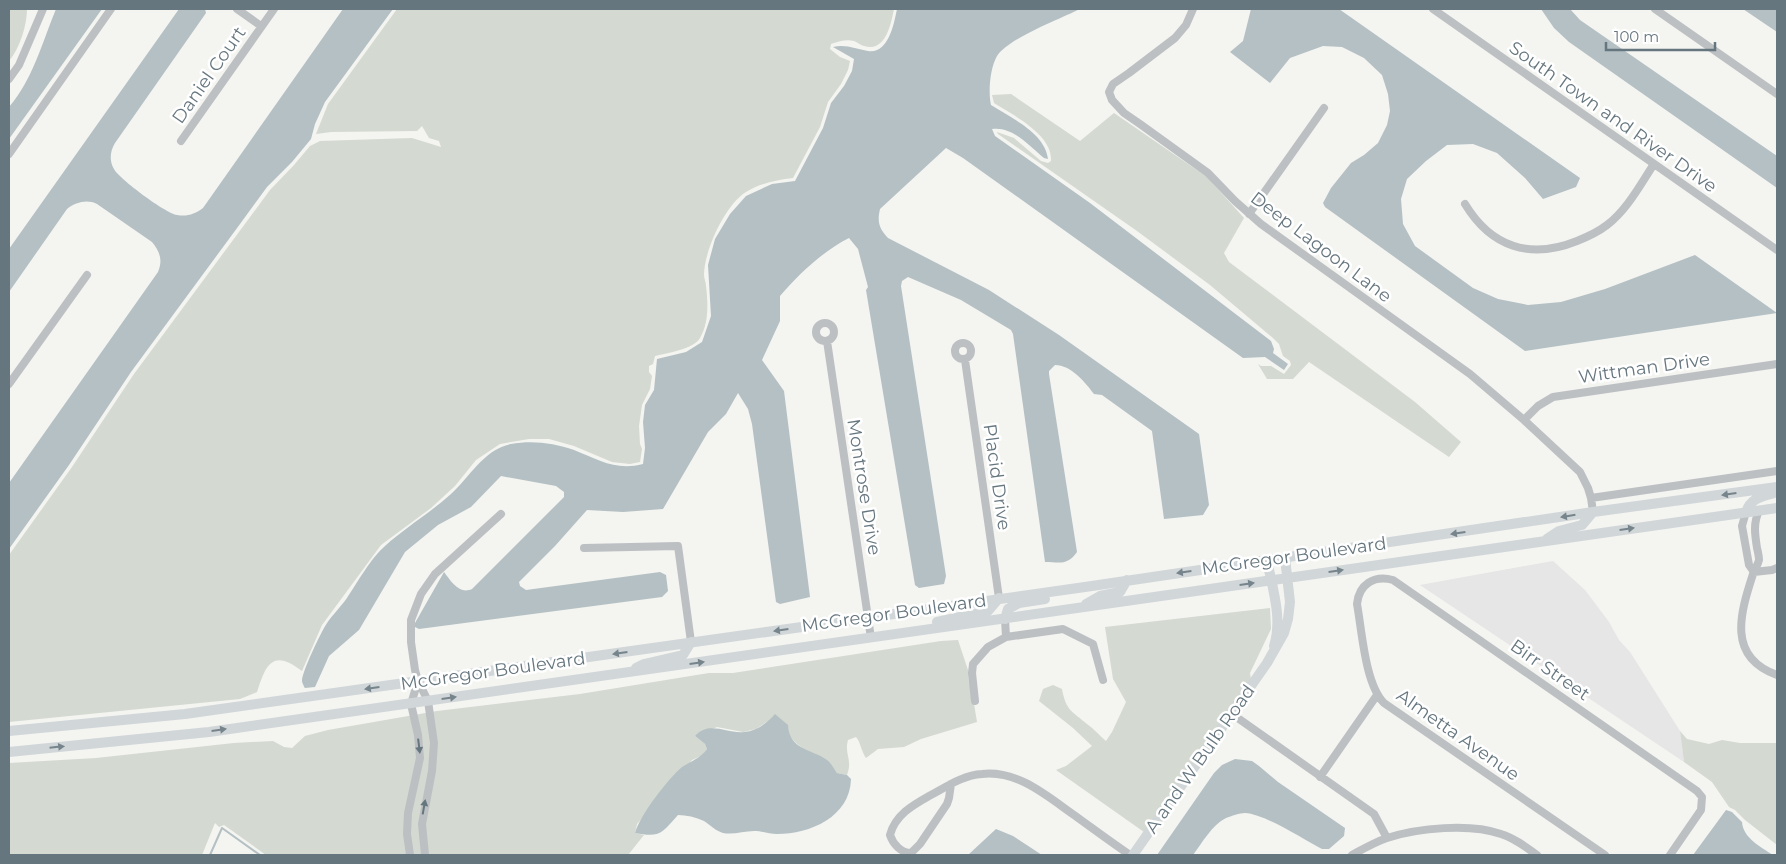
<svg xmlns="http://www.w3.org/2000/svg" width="1786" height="864" font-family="Montserrat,sans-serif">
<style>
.built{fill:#e5e6e5}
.green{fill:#d4d9d1}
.water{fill:#b4c0c3}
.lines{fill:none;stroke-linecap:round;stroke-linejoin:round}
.stream{stroke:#b4c0c3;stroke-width:2}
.street{stroke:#bcc0c3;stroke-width:8}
.secondary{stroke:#d1d6d9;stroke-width:10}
.oneway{fill:#76848c}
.oneway2{fill:#66767f}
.labels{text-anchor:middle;stroke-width:5;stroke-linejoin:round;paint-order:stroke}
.street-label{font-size:18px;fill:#66767f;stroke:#fff}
</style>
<rect width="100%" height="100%" fill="#f4f4f1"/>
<path class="built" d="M1553,561L1585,590L1609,622L1619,640L1630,652L1680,731L1684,762L1420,585Z"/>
<path class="green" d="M9,9H27C27,25 20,48 9,61Z
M397,9H894C891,23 886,53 864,46C860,45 857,42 854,41C846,39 837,42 831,44L830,49L840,57L850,61L848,70L841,84L828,102L820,127L793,178C776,180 761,183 746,192C725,205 704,251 704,275C704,279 706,282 706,286C708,303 709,323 700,338C694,349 667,353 655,356L653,364L649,366V372L652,376L650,389L642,405L639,426L640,444L642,449L640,462L630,464L612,462L574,446L549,439H529L500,444L476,460L455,486L431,508L381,545L322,625L302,671C272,648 266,665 257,692L240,699L9,722V555L72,467L134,374L270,190L294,165L310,146L320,141L412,138L441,147L439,141L429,138L422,126L417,131L331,132L316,134L328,104Z
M1011,94L1080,141L1114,113L1207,177L1244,218L1224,253L1229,262L1415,402L1461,442L1449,457L1309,362L1293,379H1267L1258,364L1261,366H1271L1284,374L1291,365L1290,361L1283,356L1279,344L1273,338L1210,285L1137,231L998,134L997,132L1014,138L1041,161L1048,163L1051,161C1053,135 1013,115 994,103L992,95Z
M1270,608L1271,629L1250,673L1251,680L1144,832L1056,770L1066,766L1092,746L1073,728L1039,701L1043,689L1053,685L1062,689C1066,711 1072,711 1087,724C1094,729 1100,736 1106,741L1112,732L1126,702L1113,679L1105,627Z
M958,640L968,670L969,684L971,686L977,722L921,739L904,747L878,749L866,758C861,751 861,743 856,737L848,740C844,755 853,759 847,775L837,773L827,761L805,750L796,743L788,735L768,721L756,729L743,732L717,727L695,736L705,744L707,749L703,755L692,760L637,824L635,833L644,835L628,855H266L224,825L219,827L215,823L202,855H9V763L96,758L234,743L273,741L284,747L292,748L305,736L328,730L437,711L580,694L709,673H733L941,641Z
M1680,731L1687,739L1709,744L1722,740L1740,743H1777V845L1745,820L1735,810L1729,807L1712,782L1684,762Z"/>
<path class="water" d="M56,9H102L9,139V107C33,79 42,43 56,9Z
M179,9H205L206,13L115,143C110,151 109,161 114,169C119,179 167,214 177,215C187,217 195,214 203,208L343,9H393L325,102L315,124L311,139L292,162L267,187L240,224L131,372L69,465L9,549V483L158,272C163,260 160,252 152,242L97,204C87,199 76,202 67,209L9,292V249Z
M897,9H1080C1060,19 1009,38 997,56C990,68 988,92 991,105C1011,118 1045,133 1048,159L1044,158C1029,146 1013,126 992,129L995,136L1090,203L1271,341L1274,349L1273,353L1288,364L1284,370L1265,357L1243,358L963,158L946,148L880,209C877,222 879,228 888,238L989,290L1059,335L1199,434L1209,505L1203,515L1164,519L1152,431L1102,395L1094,394C1085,382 1071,365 1055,365L1049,371V374L1077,552C1067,566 1060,562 1045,562L1013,334L1011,330L961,300L908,277L902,281L901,286L946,576L944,584L919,588L915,585L866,290L868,287L858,249L849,238C823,251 799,274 780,296V321L762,360L784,391L810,597L780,604L776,602L752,424L748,409L738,393L726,414L708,432L663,509L623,512L587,510L555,546L519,582L520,586L526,590L660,572L666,575L668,591L662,597L419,629L415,627V623L444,572C451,581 459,595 472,589L564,497V492L556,486L501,476L471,507L438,525L405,552L359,630L329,656L315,687L305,688C304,687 302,682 302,681C302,672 319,637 324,628C330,617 340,608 347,598C357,583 371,558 385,546C406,527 430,513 451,494C470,477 483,450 511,444C532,440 554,443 574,450C599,460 616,471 643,464L645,448L643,422L645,405L654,390L657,359L686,352L702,342L711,316L708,265L715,239L730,214L746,196L772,184L795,181L823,128L831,103L844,86L852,71L854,59L833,47C846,44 856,49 868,51C889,54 894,23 897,9Z
M1251,9H1339L1580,178L1576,187L1543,199L1525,178L1497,153L1473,144L1447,145L1426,161L1407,179L1401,199L1403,224L1415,246L1473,288L1498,299L1528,305L1561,302L1605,289L1695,255L1777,313L1525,351L1325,207L1323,203L1331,188L1351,163L1364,155L1378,143L1387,125L1390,111L1388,94L1382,75L1364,58L1342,47L1323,46L1290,58L1270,83L1230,52L1243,41Z
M1541,9H1570L1580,20L1777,156V188L1569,42L1554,28Z
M1743,9H1777V33V32Z
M775,714L788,725C789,750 812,749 827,760C831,763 834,769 837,773L847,775L851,779C850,817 810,834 777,834C769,834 762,831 754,831C744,831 733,835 723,833C716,831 710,825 704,821C696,817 686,815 678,815C662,833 660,838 635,833C640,815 668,779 682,767C691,761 701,758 707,749L705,744L695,736C709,720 727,734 744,732C757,731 767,723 775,714Z
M1235,759L1252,761L1259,766L1278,782L1345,828L1344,836L1329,849H1322C1303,839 1265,814 1245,813C1240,813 1231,816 1226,818C1212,825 1202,843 1193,855H1157L1214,773L1222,765Z
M1726,810L1732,812L1742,822C1743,838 1761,847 1773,855H1693Z
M996,829L1013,836L1042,855H968Z"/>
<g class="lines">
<path class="stream" d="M210,855L222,828L260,855"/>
<path class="street" d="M237,9L261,26
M1193,9L1186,25L1175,38L1129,73L1113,84L1109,92L1112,100L1124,113L1140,124L1208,173L1235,201L1261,224L1470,374L1524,420L1580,472L1588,488L1591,498L1593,512
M1433,9L1777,250
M1655,9L1777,94
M9,79L19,65L43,9
M181,141L274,9
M9,154L111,9
M1465,204C1491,247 1530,260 1577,241C1587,237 1598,232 1607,225C1627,210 1640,185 1654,164
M1249,214L1324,108
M816 332a9 9 0 1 1 18 0a9 9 0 1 1-18 0Z
M827,341L871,638
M955 351a8 8 0 1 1 16 0a8 8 0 1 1-16 0Z
M965,360L999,598
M9,384L87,275
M1524,420L1538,406L1553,397L1777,364
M1591,498L1777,471
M1759,511C1753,523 1755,535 1757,548C1758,552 1759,557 1759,560C1758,565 1754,570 1753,574C1740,614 1727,657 1777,675
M1746,512L1742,526L1749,565L1754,572
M584,548L678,546L691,642
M1754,572L1772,570L1777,568
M1005,619L1006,637
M975,701L972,673L973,664L988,647L1006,637L1063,629L1093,644L1103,680
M1232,714L1374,814L1387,838
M1320,777L1377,695
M951,784L949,798L947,804L920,844L911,853C901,853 893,844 890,835C895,815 913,805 929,796C946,787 963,775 982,774C1018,770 1047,796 1074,815C1092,828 1111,842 1130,855
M410,855L407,834L408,813L420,758L418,735L411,704L418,681
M425,855L422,824L432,771L434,743L428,701L418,681L415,670L411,642V620L421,594L435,574L501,514
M1352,855C1363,849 1375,842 1387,838C1418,828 1470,823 1501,834C1514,838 1526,847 1537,855
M1605,855L1384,703C1365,684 1362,631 1357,604C1359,584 1374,575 1393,580L1697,791L1702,797L1701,810L1670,855"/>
<path class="secondary" d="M1746,512C1751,498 1761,497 1774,493
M1547,539L1559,531L1582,525L1593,512
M1267,560C1272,587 1283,619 1274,646
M1086,604L1100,596L1120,592L1127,580
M1005,619L1008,609L1019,603L1045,599
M937,622L988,611L999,598
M636,668L644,664L683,655L691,642
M9,731L185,714L1085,587L1593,512L1777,487
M9,752L209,732L1777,508
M1133,855L1267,663L1284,633L1288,619L1290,602L1285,558"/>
</g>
<defs><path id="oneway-solid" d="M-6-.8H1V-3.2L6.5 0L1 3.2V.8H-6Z" transform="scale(1.25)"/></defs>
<g class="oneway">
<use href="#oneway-solid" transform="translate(1729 494) rotate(172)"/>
<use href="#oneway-solid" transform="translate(1568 516) rotate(171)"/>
<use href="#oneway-solid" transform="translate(1627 529) rotate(-8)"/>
<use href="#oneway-solid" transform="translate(1458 533) rotate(172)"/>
<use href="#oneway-solid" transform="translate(1336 571) rotate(-8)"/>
<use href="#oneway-solid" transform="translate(1184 572) rotate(172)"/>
<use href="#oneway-solid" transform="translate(1247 584) rotate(-8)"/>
<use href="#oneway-solid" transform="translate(781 630) rotate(172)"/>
<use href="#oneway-solid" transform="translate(620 653) rotate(172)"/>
<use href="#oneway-solid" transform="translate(697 663) rotate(-8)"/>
<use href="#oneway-solid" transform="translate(372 688) rotate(172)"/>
<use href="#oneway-solid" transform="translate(449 698) rotate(-8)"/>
<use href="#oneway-solid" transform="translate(219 730) rotate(-8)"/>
<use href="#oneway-solid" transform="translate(57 747) rotate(-6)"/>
</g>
<g class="oneway2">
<use href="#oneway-solid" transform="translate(419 746) rotate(83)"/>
<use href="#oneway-solid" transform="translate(424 807) rotate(-80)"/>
</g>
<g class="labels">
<g class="street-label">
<text transform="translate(209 75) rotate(-55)" y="6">Daniel Court</text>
<text transform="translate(1613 117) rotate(35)" y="6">South Town and River Drive</text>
<text transform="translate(1321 247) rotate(37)" y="6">Deep Lagoon Lane</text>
<text transform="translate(1644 368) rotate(-8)" y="6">Wittman Drive</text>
<text transform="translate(997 477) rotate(82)" y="6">Placid Drive</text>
<text transform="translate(864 487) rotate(81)" y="6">Montrose Drive</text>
<text transform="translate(1294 556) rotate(-8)" y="6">McGregor Boulevard</text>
<text transform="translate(894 613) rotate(-8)" y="6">McGregor Boulevard</text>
<text transform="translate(1550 670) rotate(35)" y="6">Birr Street</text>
<text transform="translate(493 671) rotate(-8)" y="6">McGregor Boulevard</text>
<text transform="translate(1458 735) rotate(35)" y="6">Almetta Avenue</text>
<text transform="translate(1200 759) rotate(-55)" y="6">A and W Bulb Road</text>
</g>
</g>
<rect width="1786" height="864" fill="none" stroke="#66767f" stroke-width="20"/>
<path d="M1606 42v8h109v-8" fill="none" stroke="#66767f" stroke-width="2.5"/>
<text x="1614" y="42" font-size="15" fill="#66767f" stroke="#ffffff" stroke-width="4" paint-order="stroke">100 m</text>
</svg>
